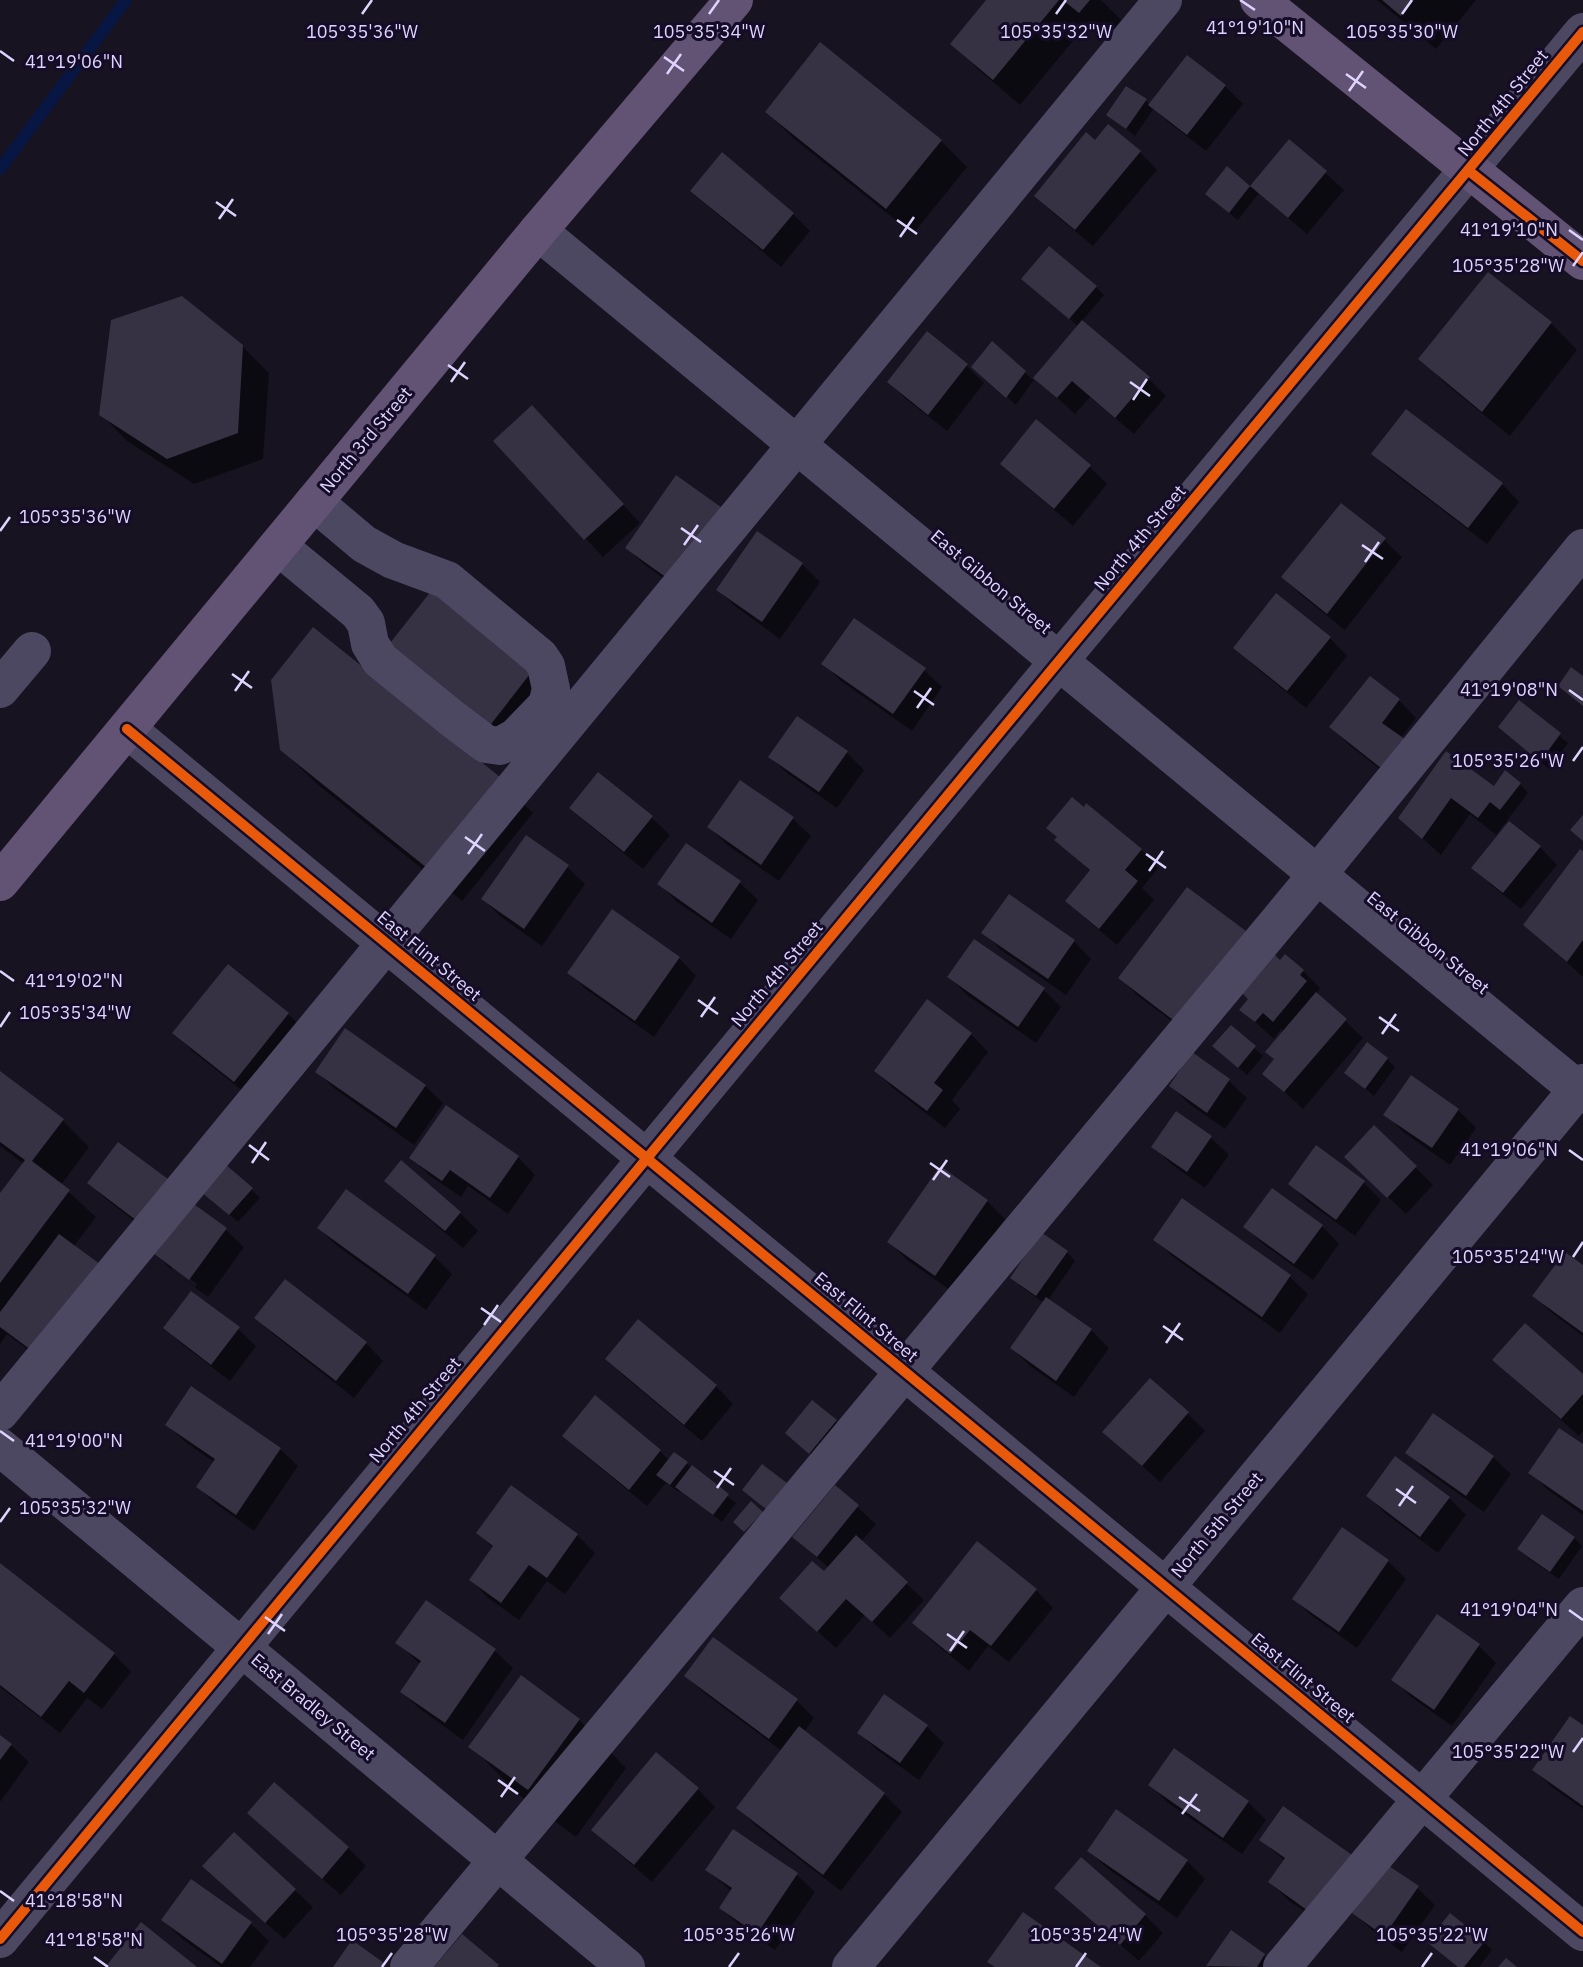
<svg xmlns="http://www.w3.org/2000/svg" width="1583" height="1967" font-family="'IBM Plex Sans',sans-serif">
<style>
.shadow{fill:#0007;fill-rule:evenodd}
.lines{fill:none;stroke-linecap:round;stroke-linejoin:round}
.stream{stroke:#081644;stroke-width:12}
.building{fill:#373144}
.minor{stroke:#4c4862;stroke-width:38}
.major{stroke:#625273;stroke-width:38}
.cycleway-casing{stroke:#150d27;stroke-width:15}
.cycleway{stroke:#e8590c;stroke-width:10}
.ticks{fill:none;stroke:#ded4ff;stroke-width:2.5}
.labels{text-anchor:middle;stroke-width:6;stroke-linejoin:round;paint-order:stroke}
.street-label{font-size:18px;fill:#ded4ff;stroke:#150d27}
.ticks-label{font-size:18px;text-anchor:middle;fill:#ded4ff;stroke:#150d27;stroke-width:6;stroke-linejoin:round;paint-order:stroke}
</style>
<rect width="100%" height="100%" fill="#171321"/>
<path class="shadow" d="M989,0H1101L1121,20L1106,38L1088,23L1020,105L979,70L953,44Z
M1377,0H1476L1436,49Z
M1225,86L1243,104L1206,151L1168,122L1154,108L1135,136L1108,115L1146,101L1150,105Z
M767,112L941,141L967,167L913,234L793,138Z
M1290,141L1344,190L1307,234L1259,193L1238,220L1215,202L1228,168L1250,188Z
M1095,143L1140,152L1157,170L1093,246L1053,213L1036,196Z
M693,190L793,214L810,231L781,267L710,208Z
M1032,287H1096L1104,295L1081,322L1149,379L1166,396L1134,434L1090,397L1075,414L1035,378L1016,405L982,375L992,344L1033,380L1079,327Z
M1551,323L1577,350L1510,436L1447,385L1421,359Z
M927,334L967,366L984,383L947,431L906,399L889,382Z
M242,346L269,373L263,459L194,484L127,441L101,414Z
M550,425L640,523L603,557L495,441Z
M1373,454L1502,484L1519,502L1487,544L1391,471Z
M1002,463L1090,467L1107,484L1073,526L1020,481Z
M742,529L692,599L645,565L627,548Z
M758,533L802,564L820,582L780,639L736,607L718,590Z
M1384,540L1402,557L1345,630L1301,595L1283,577Z
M432,592L559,698L515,753L415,674Z
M1330,638L1347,656L1306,708L1253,665L1235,647Z
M824,664L924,670L942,687L912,731L841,681Z
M1399,700L1416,718L1401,738L1404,788L1349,745L1332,727Z
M1519,702L1568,743L1549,769L1509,736Z
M282,750L498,779L533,813L462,901L317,784Z
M846,752L864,770L837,808L788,774L770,757Z
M1447,754L1494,788L1520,784L1528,793L1496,835L1470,814L1441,855L1400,818Z
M599,774L652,818L670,835L643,869L589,825L571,808Z
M741,782L793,819L811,836L779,881L727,845L709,827Z
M1057,840L1141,850L1158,868L1142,888L1154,900L1117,945L1085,918L1067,901L1091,872Z
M687,845L740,883L758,900L731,939L677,902L659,884Z
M1540,847L1557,865L1521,909L1491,885L1474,867Z
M1583,853V977L1525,925Z
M567,867L585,884L542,946L501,917L483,899Z
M1187,889L1196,1039L1138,996L1120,978Z
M984,932L1074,941L1091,959L1066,995L1001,950Z
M679,958L696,976L654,1037L587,990L569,973Z
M1280,962L1303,971L1320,988L1317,993L1363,1038L1303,1109L1265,1074L1276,1060L1284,1032L1281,1029L1274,1039L1241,1009Z
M949,977L1044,990L1061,1007L1036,1043L967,995Z
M288,1014L306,1031L252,1098L192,1051L175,1033Z
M1231,1027L1263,1056L1247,1075L1223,1054Z
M971,1034L988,1052L952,1100L960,1109L945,1128L893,1088L876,1071Z
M1193,1055L1229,1081L1247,1098L1225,1129L1188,1103L1171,1086Z
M1387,1059L1395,1067L1374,1096L1347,1073Z
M317,1072L425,1086L443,1103L414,1145L335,1089Z
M0,1073L63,1121L89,1147L61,1185L96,1217L74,1246L53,1369L7,1334L0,1344V1196L24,1164L0,1146Z
M1458,1110L1476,1128L1450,1165L1403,1132L1386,1114Z
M1177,1114L1211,1138L1229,1155L1205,1188L1171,1164L1153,1146Z
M411,1157H518L535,1175L508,1214L468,1186L461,1197L429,1175Z
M401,1163L460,1213L478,1231L463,1248L404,1198L386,1181Z
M1415,1167L1433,1185L1406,1214L1364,1174Z
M941,1169L987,1201L1005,1219L953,1292L907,1260L889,1242Z
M89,1183L191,1205L226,1230L244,1247L208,1297L173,1271L155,1253L163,1243L107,1200ZM172,1265L197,1284L195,1287L172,1270Z
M1364,1183L1381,1200L1355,1236L1308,1202L1290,1184Z
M251,1189L260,1198L238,1222L212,1200Z
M1183,1201L1290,1277L1308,1294L1280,1333L1173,1257L1156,1240Z
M1322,1226L1339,1244L1313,1280L1263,1244L1246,1227Z
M319,1228L435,1257L452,1274L426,1310L337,1246Z
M1067,1252L1075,1261L1048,1300L1091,1330L1109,1348L1074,1397L1030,1366L1012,1348L1044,1303L1020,1286L1012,1277Z
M1583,1267V1336L1552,1313L1534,1295Z
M257,1318L366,1343L383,1361L354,1398L274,1335Z
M165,1327L238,1329L256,1346L230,1381L183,1345Z
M607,1359L716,1386L733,1404L702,1441L625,1377Z
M1583,1376V1431L1579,1436L1512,1377Z
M1188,1414L1205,1431L1160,1482L1105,1432Z
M836,1421L844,1430L818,1461L795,1441Z
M167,1425L280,1449L298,1466L254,1531L216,1504L198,1487L214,1462L185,1442Z
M565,1436L660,1451L669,1460L686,1463L736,1503L722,1522L681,1490L679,1492L666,1483L647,1506L582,1453Z
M1583,1446V1515L1548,1490L1530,1472Z
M1408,1453L1493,1457L1511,1474L1484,1512L1425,1470Z
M835,1487L876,1524L861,1542L924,1600L890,1638L865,1615L836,1648L799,1615L829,1568L795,1537Z
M1368,1496L1449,1498L1466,1515L1438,1553L1386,1514Z
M1343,1530L1388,1561L1406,1579L1357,1648L1312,1616L1294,1599Z
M478,1533L577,1535L595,1553L565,1594L547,1581L519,1620L488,1598L471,1580L494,1549Z
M1574,1538L1582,1546L1559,1579L1528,1558L1519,1549Z
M0,1566L114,1654L131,1672L102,1709L87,1698L60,1733L0,1687Z
M1036,1590L1053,1608L1009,1662L988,1646L969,1671L932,1641L914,1623Z
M426,1602L495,1651L513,1668L463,1740L420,1709L402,1692L421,1665L398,1643Z
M1478,1645L1496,1663L1452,1726L1411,1697L1393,1679Z
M686,1676L797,1701L814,1718L804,1732L884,1794L902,1812L841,1891L756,1826L738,1808L782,1751L704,1693Z
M579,1720L626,1768L576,1837L518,1794L471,1746Z
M926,1726L944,1743L919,1780L877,1750L859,1733Z
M1583,1727V1809L1552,1787L1534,1770Z
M0,1737L11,1745L29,1762L0,1802Z
M274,1784L348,1848L366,1866L341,1895L267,1831L249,1813Z
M1150,1785L1248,1802L1266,1820L1242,1854L1168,1803Z
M698,1789L715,1807L652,1882L611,1847L593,1830Z
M1283,1808L1330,1929L1288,1900L1270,1882L1285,1861L1261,1840Z
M733,1831L797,1875L815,1892L775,1950L739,1925L721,1908L732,1892L707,1870Z
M234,1834L313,1907L284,1939L222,1884Z
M1089,1851L1187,1861L1205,1879L1177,1918L1107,1868Z
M1081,1860L1145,1915L1163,1933L1139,1961L1074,1905Z
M192,1881L251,1924L269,1941L250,1967H221L181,1938L163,1920Z
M1417,1888L1435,1905L1402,1952L1372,1930L1354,1913Z
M1231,1932L1264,1956L1273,1964L1271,1967H1210L1208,1965Z
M1484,1942L1492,1950L1479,1967H1459Z"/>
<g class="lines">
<path class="stream" d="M0,169L126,0"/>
</g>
<path class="building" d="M986,0H1059L993,80L950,44Z
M1063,0H1090L1079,13Z
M1382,0H1414L1401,16Z
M820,42L942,140L886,209L765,112Z
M1187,55L1226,85L1187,135L1148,105Z
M1126,86L1147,99L1126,129L1106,115Z
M1108,124L1141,151L1075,230L1034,196L1086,132L1095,140Z
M1289,139L1327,171L1288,218L1250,186Z
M722,152L794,213L763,250L690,191Z
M1227,166L1250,186L1229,213L1205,194Z
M1049,246L1097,286L1069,319L1021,279Z
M1488,272L1552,322L1482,412L1418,359Z
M182,296L243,345L238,433L167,459L99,415L111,320Z
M1082,320L1150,377L1115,418L1072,381L1057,398L1033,378Z
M927,331L968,364L928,415L887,382Z
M992,341L1026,371L1006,398L971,367Z
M532,405L624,504L584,540L493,441Z
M1406,409L1503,483L1468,528L1371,454Z
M1036,419L1091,465L1054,509L1000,464Z
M676,475L725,510L674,583L625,548Z
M1341,503L1386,538L1327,614L1281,577Z
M757,531L803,563L762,622L716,590Z
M432,590L533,670L488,728L386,648Z
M1276,593L1331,637L1287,691L1233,648Z
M854,618L926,668L893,714L821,664Z
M313,627L500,777L427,868L280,750L271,680Z
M1571,667L1583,676V706L1558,686Z
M1370,676L1400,699L1382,723L1409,742L1386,772L1329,727Z
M1519,700L1561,733L1540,762L1498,727Z
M797,716L848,751L819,792L768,757Z
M1446,751L1494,786L1505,770L1521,783L1500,810L1490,802L1478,818L1451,798L1422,839L1398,818Z
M598,772L653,816L624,852L569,808Z
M740,780L794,817L761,865L707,827Z
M1072,797L1084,807L1086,803L1142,849L1125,870L1138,881L1099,929L1065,901L1090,870L1054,840L1057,837L1046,828Z
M1583,815V841L1570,830Z
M1509,821L1541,846L1503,893L1471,868Z
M526,835L569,865L524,929L481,899Z
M686,843L741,881L712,923L657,884Z
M1580,849L1583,851V940L1567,962L1523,925Z
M1187,887L1246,931L1177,1023L1118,978Z
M1009,894L1075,940L1048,979L981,933Z
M612,909L680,957L635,1021L567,973Z
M974,939L1045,988L1018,1027L947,977Z
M1273,953L1280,960L1285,954L1304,970L1300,975L1307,981L1273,1022L1263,1013L1255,1022L1239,1010L1248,999L1241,992Z
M228,964L289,1013L234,1082L172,1033Z
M1316,992L1347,1019L1284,1092L1262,1074L1274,1059L1265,1052Z
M927,999L972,1033L934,1083L943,1090L927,1111L874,1071Z
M1231,1025L1256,1046L1238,1068L1212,1046Z
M345,1028L426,1085L396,1128L315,1072Z
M1367,1042L1388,1058L1365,1089L1344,1073Z
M1192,1052L1230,1079L1207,1113L1169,1086Z
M0,1071L64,1119L32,1161L70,1190L0,1283V1193L25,1160L0,1142Z
M1411,1075L1459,1109L1432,1148L1383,1115Z
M446,1105L519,1156L490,1198L450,1170L442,1181L409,1158Z
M1176,1111L1212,1136L1187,1172L1151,1147Z
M1374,1125L1417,1166L1387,1198L1344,1157Z
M118,1142L176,1185L145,1227L87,1183Z
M1316,1145L1365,1181L1336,1220L1288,1184Z
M401,1160L461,1212L445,1231L384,1181Z
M225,1164L253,1188L229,1215L201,1192Z
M940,1166L988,1200L935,1276L887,1242Z
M1272,1188L1323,1225L1294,1264L1243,1227Z
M346,1189L436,1255L408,1294L317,1228Z
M1182,1198L1291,1275L1262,1317L1153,1240Z
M191,1202L227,1228L189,1280L153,1253Z
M1041,1232L1068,1251L1036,1296L1010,1278Z
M59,1234L100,1264L35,1353L0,1327V1312Z
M1565,1252L1583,1265V1333L1532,1296Z
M285,1279L367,1342L336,1381L254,1318Z
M191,1291L240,1327L211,1365L163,1328Z
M1046,1297L1092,1329L1056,1381L1010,1348Z
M638,1319L717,1385L684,1425L605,1359Z
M1525,1323L1583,1374V1394L1561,1419L1492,1360Z
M1150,1378L1189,1412L1142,1466L1102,1432Z
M191,1386L281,1448L236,1515L196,1487L215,1459L165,1425Z
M595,1395L661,1450L629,1490L562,1436Z
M812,1400L837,1420L809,1454L785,1433Z
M1433,1413L1494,1456L1466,1496L1405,1453Z
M1559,1428L1583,1444V1511L1528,1473Z
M674,1452L688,1462L670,1485L656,1475Z
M1395,1456L1450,1497L1420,1537L1366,1496Z
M762,1464L787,1483L766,1509L742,1490Z
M692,1465L729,1494L713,1515L675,1487Z
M511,1485L578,1534L547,1578L529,1565L501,1603L469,1580L493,1546L476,1533Z
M835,1485L859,1505L817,1557L792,1537Z
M751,1501L763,1512L744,1532L733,1522Z
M1542,1514L1575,1537L1550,1572L1517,1549Z
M1342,1527L1389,1560L1339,1632L1292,1599Z
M856,1535L908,1582L872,1622L846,1599L817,1632L779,1598L812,1561L824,1571Z
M977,1541L1037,1589L991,1646L970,1630L950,1654L912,1623Z
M0,1563L115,1653L84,1693L69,1681L41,1717L0,1685Z
M426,1600L496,1649L445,1723L400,1692L421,1661L395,1643Z
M1437,1614L1480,1644L1434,1710L1391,1680Z
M713,1637L798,1699L769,1739L684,1676Z
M521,1675L580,1719L528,1790L468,1747Z
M884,1694L928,1725L900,1763L857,1733Z
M1570,1716L1583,1725V1806L1532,1770Z
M799,1726L885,1793L823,1875L736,1808Z
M0,1735L12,1744L0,1760Z
M1174,1748L1249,1801L1223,1838L1148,1785Z
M656,1752L699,1788L634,1865L591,1830Z
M274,1782L349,1847L322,1879L247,1813Z
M1283,1806L1352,1855L1311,1913L1268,1882L1285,1858L1259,1840Z
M1116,1809L1188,1860L1159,1901L1087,1851Z
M733,1829L798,1873L757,1934L719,1908L732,1888L705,1870Z
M234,1832L296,1889L265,1923L202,1866Z
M1081,1857L1146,1914L1120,1945L1054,1888Z
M1386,1864L1419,1886L1384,1936L1352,1913Z
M191,1879L252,1922L222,1964L161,1920Z
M1023,1912L1101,1967H995L987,1962Z
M1450,1913L1485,1941L1464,1967H1458L1427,1942Z
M141,1922L197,1967H109L107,1965Z
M1231,1930L1265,1954L1257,1967L1206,1966Z
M462,1934L499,1965L497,1967H434Z
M352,1940L384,1963L381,1967H333Z
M1506,1958L1517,1967H1498Z"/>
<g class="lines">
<path class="minor" d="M538,231L1583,1094
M278,546L358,612L366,623L370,644L380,660L454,720L486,744L500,746L516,737L547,705L551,689L546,666L540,657L447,580L393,560L364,544L314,502
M0,689L32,651
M127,729L1583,1932
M0,1412L1163,0
M0,1447L626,1967
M0,1939L1059,661L1583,32
M409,1967L1317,875L1583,548
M851,1967L1583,1083
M1282,1967L1583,1606"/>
<path class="major" d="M1259,0L1583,261
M0,882L538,231L734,0"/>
<defs>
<path id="cycleway" d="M1469,171L1583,261
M127,729L1583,1932
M0,1939L1059,661L1583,32"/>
</defs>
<use href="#cycleway" class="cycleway-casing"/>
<use href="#cycleway" class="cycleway"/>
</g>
<path class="ticks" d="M1240,0L1255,10M362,14L372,0M709,14L719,0M1056,14L1066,0M1402,14L1412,0M0,51L14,61M664,57L684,71M667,74L681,54M1346,74L1366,88M1349,91L1363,71M216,202L236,216M219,219L233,199M897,220L917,234M1569,230L1583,240M900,237L914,217M1573,266L1583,252M448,365L468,379M451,382L465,362M1130,382L1150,396M1133,400L1147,379M681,528L701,542M0,531L10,517M684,545L698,525M1362,545L1383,559M1365,562L1379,542M232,674L252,688M1569,690L1583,700M235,691L249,671M914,691L934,705M917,708L931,688M1573,761L1583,747M465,837L485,851M468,854L482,834M1146,854L1166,868M1149,871L1163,851M0,971L14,981M698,1000L718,1014M701,1017L715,997M1379,1017L1399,1031M0,1027L10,1012M1382,1034L1396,1014M249,1145L269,1160M1569,1150L1583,1160M252,1163L266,1142M930,1163L950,1177M933,1180L947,1160M1573,1257L1583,1242M481,1308L501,1322M484,1325L498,1305M1163,1326L1183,1340M1166,1343L1180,1323M0,1431L14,1441M714,1471L734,1485M717,1488L731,1468M1396,1489L1416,1503M1399,1506L1413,1486M0,1522L10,1508M1569,1610L1583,1620M265,1617L285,1631M268,1634L282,1614M947,1634L967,1648M950,1651L964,1631M1573,1752L1583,1738M498,1780L518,1794M501,1797L515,1777M1179,1797L1200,1811M1182,1814L1197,1794M0,1891L14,1901M94,1957L108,1967M382,1967L392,1953M729,1967L739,1953M1076,1967L1086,1953M1422,1967L1432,1953"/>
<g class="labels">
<g class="street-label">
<text transform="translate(1503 103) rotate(-51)" y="6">North 4th Street</text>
<text transform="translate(366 440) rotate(-50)" y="6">North 3rd Street</text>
<text transform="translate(1140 538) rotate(-50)" y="6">North 4th Street</text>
<text transform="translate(991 582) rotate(40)" y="6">East Gibbon Street</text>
<text transform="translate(1428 943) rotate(39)" y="6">East Gibbon Street</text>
<text transform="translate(429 956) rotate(40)" y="6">East Flint Street</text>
<text transform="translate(777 974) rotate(-50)" y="6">North 4th Street</text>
<text transform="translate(866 1317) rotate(40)" y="6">East Flint Street</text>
<text transform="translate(415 1410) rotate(-50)" y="6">North 4th Street</text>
<text transform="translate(1217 1525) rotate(-50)" y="6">North 5th Street</text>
<text transform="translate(1303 1678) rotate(40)" y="6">East Flint Street</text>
<text transform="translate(313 1707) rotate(40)" y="6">East Bradley Street</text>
</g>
</g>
<g class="ticks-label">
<text x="1255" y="34">41°19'10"N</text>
<text x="362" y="38">105°35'36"W</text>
<text x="709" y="38">105°35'34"W</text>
<text x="1056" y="38">105°35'32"W</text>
<text x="1402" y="38">105°35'30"W</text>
<text x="74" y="68">41°19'06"N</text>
<text x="1509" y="236">41°19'10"N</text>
<text x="1508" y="272">105°35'28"W</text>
<text x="75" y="523">105°35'36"W</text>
<text x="1509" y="696">41°19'08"N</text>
<text x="1508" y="767">105°35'26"W</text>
<text x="74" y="987">41°19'02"N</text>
<text x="75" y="1019">105°35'34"W</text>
<text x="1509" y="1156">41°19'06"N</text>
<text x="1508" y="1263">105°35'24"W</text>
<text x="74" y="1447">41°19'00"N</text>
<text x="75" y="1514">105°35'32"W</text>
<text x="1509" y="1616">41°19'04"N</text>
<text x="1508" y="1758">105°35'22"W</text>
<text x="74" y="1907">41°18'58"N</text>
<text x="392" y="1941">105°35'28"W</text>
<text x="739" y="1941">105°35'26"W</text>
<text x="1086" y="1941">105°35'24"W</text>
<text x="1432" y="1941">105°35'22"W</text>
<text x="94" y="1946">41°18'58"N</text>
</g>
</svg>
